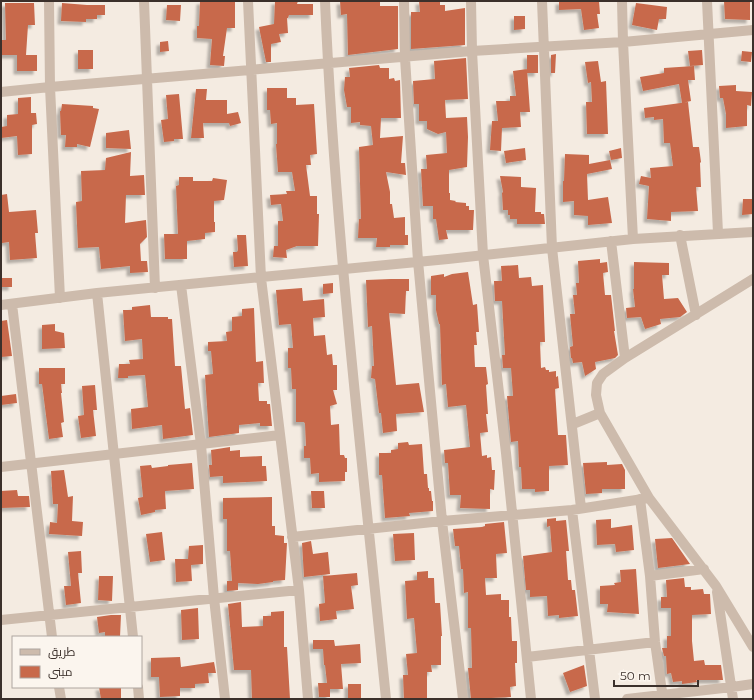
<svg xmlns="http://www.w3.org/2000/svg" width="754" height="700" font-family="Montserrat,Cairo,sans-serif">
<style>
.building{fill:#c8694b;filter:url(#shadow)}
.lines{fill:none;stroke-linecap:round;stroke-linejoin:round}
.minor{stroke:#cdbbac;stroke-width:10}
</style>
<defs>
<filter id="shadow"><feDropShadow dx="-3.5" dy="3.5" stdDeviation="1" flood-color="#0004"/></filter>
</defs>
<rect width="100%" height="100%" fill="#f4ebe1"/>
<path class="building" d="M200,1H235V28H227L223,56H225L224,66L210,65L212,39L197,38V26H199Z
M275,1H298L297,4H313V15H289L288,18H287L288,33L279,34L281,42L271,44V62H266L259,27L274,24Z
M340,1L380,2V6H398V49L348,55L347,14L341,15Z
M419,1H440V5H445V11L465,8V45L411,49V12H420Z
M559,1H599L600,14H597L599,28L584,30L581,9L559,10Z
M724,1H750V20L725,19Z
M5,3H34L35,25H28L26,55H37V71H17V55H1V40H6Z
M62,3L87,5H105V15H97V19H86V22L61,21Z
M636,3L667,7L666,19H659L657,30L632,25Z
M167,5H181L180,21L166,20Z
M514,16H525V29L514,30Z
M168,41L169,51L160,52V42Z
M78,50H93V69H78Z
M702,50L703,65L690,66L688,51Z
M742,51L752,52L751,62L741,61Z
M556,54L555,73H551V55Z
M527,55H538V73H527Z
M466,58L468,99L445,100L446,118L467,117L468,137L467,167L449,170V193H450V200L456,201L455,202L466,203V206H469V210H474L473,230H446L448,239L439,240L436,219H433V206H423L421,169H427L426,155L447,153L446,132L438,134L427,129V121H419V104H414L413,81L435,79L434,61Z
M598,61L601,82L606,81L608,134H587L586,102H592L591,82L588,83L585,62Z
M379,65L380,68H389V79L394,78L395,81L400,80L401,118H381L380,138L403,136L401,163H405L406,175L386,172L390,192V204H392L394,218L405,217V235H408V245H390V247H376L377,238H358L359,219H361L359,147L373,145L371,126L360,125V122L351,123V107H347L344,90L345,77H350L349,68Z
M694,66L695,80H688L691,101L682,103L679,84L643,91L640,77L664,73V68Z
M527,69L530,112H520L521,127L502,128L501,151L490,150L492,121H498L496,101H510V96H516L513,71Z
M736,85V91L752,92L751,106L747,105V126L726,128V114L723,98H720L719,86Z
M267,88H287V98H296V105L314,104L317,154L310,155L311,165H306L310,196H317V214H319L318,246H297L286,250L287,258L273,257L274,246H278V221H283L281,204L271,205L270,195L287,194L286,191H295L292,172H278L276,144H277V123L271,124L270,110H267Z
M196,89H207L206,100H227V114L238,112L241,123L230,126L229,123H203L204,138H191Z
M179,94L183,139H174V141L164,142L161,120L168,119L166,95Z
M31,97V113H36L37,124L32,125V154L18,155L17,136L1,138V127L7,126V115L18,114V98Z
M688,102L693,147H699L701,162L700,163L701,187H696L698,211L671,212V221L647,219L649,186L639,184L641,176L651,178L650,168L673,166L670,143H664L663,119L654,120V117L645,118L644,108Z
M62,104L93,106V108L99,109L90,147L77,144V147H65L66,135H61L60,111H61Z
M129,130L131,149L106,148V133Z
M525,148L526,160L506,163L504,151Z
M621,148L622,158L611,160L609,151Z
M131,152L130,176L144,175L145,195H126L125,223L146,220L147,237L140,244L141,261H147L148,272L130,273V266L101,269L99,247L78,248L76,202L82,201L81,171L105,170L106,158Z
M565,154L589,155V164L610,160L612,169L587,174L588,200L608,197L612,223L588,225V216L574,215V201L563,202V181H564Z
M500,176L521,177V187L536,188L535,212H541V214H544L545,224H517V219H510V215H508V210H503L502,193L503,192Z
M179,177H193V181H212L213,178L227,180L224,200L214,201V222H215V232L205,233V239L187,241V259H165L164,234H178L176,186L179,185Z
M7,194L9,212L36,210L38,233H35L37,258L10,260L9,242L2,243L1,235V195Z
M743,199H753V214L742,215Z
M237,235H246L248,266L234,267L233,252H237L238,250Z
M600,259V263L607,262L608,272L603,273L605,295H611L615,331H614L618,355L615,358L595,362L596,369L585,376L582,362L573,363L572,358H571L570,347L573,346L570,314H575L573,295H577L576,283H579L578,261Z
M634,262L669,263V275H662L664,299L678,298L687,312L680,317L660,319L661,324L645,329L641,317L627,318L626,308L635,307L633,289H634Z
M518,265L519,278L531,277L532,286L543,285L545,342H540L541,368L545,367L546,370H549V372L556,371V377L558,376L559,388L555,389L558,435H566L568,465L549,466V491L535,492V489H522L521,467H519L518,441L511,442L507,396H513L511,368H503L502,355H505L502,301H495L494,281H502L501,266Z
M468,272L473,305L477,304L479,332H476L477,345H474L475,367H486L488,384L486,385L488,414H486L488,432L480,433L482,456L487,455V458L491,457L492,470H495L494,490L490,489V509L460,508L461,495H450L448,463H445L444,450L470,447L466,405L448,407L446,384L442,385L440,324H439L436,310V295H431V276L444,274V277L452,274Z
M1,278H12V287H1Z
M391,279H409V291H406L405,314L389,313L396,385L419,383L424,412L396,414L397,431L383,433L381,413H379L375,379L371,378L372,366H374L372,326L368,327L366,280Z
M333,283V293L323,294V284Z
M302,288L303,301L324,299L325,317L313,318L314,336L325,335L327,355L332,354L333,365H337V390H333L337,404L330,406L331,425L339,424L340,455H344L345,458H347V472H345V481L319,482V473L311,474L310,458H304V446H306L305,424L304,422H296V389H292L291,368H288V348H293L291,324L279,325L276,290Z
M150,305L151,317H168V319H172L175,366H181L185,409L190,408L193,435L163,439L162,425L132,429L131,409L148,407L145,375L128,376V378H118L119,364H130L129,360L143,359L142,339L125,341L123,310H132V307Z
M254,308L256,362L263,361L264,383H258L259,401H267V404H270L272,426H260V423L239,425V433L209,437L205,375L213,374L211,351H208V342L227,341L226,332L232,331V317L242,316V309Z
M7,320L12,356L1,357V321Z
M55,324V331L64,333L65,348L42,349V325Z
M39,368H65V384H61L62,393H61L64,422L61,423L63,437L49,439L42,384H39Z
M95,385L97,410H93L96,436L81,438L78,416L84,415L82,386Z
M16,394L17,403L1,405V396Z
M408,442L409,445L422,444L424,474H427L428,488H429V491H431L432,501H433V511L409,513L410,516L385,518L382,475H379V453H391V450L398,449V443Z
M230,447V451L240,450V457L262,456V466H266L267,481L223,483V476L210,477L209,465H212L211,450Z
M607,462V465L622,464L625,470V489H602V493L586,494L583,463Z
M192,463L194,489L165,491L166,509L155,510V512L141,515L138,498L143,497L140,466L151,465L152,468L168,466V465Z
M64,470L68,497L73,496L72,521L83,522L82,536L49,534L50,522L57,523L58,504H53L51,471Z
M17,490L18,496H29L30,507L1,508V491Z
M311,491H324L325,508H312Z
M272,497V526H275V535L284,536V543H287L285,580L273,581V582L258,584L238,583V590L227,591V581H232L230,551H227V519H223V498Z
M556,518V521L566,520L569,551H566L568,580H571L572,590H575L578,616L559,618V615L548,616L547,596L530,597V590H526L523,556L552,552L550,526L547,527V519Z
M611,519V528L632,525L634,550L616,552L615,544L597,545L596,520Z
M504,522L507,553L496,554L497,578H485L486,595L501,594V600H509V617H511L512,641H517V663H515L516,686L510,687L511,697L471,699L468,668H472L471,628H468V592L464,593L463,569H461L459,546H455L453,529L482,527L485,526V524Z
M162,532L165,560L150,562L146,534Z
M414,533L415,560L395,561L393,534Z
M672,538L690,564L658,568L655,539Z
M311,541L313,554L328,552L330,574L304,577L302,543Z
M203,545V564L191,565L192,581L176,582L175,559H188L189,546Z
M81,551L82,573H78L81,603L66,605L64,586H71L68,552Z
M636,569L639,614L607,612L608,604H600V586L615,585L614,583L621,582L620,570Z
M428,571V578H434L435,603H440L442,636H441V665H431L432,672H427V699H404L403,675H408L406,654L417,653L414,618L407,619L405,581L417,580V572Z
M357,573L358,585L351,586L354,609L336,611L337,619L320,621L319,604L325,603L323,576Z
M99,576H113L112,601L98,600Z
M684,578L685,587H691V590L703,589L704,594H710L711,614L692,615V641L694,661L704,660L705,665H721L723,680H696L697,682L682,684V681L673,682L671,673L667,674L666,656H664L662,648H667V636H671V608H661V597H667L666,580Z
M241,602L242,627L263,626V616H271V612L284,611V647H287L290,699H252L251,670H234L228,604Z
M198,608L199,639L182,640L181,610Z
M111,615H121L120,637H105V632L99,633L97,617Z
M313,640H334L335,646L360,644L361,663L341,664L343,689H330V697H319L318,683H327L325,665H324L323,649H313Z
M180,657L181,667L214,662L216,673H208L209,683L195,684V688H180V696L160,697L159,677H151V658Z
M584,665L587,686L570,692L563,673Z
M348,684H361V699H348Z
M99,687H121V698L101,699Z"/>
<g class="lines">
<path class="minor" d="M49,1L50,87L60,298
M144,1L155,288
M248,1L261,278L299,590L308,699
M325,1C335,234 363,467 386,699
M404,1L405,58L418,261L442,521L463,699
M471,1L472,51L483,255L506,453L531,699
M542,1L552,248L581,508
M622,1L623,42L633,239
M707,1L718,233
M1,92L50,87L472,51L623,42L753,30
M680,235L696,315
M611,241L625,358
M753,279L625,358L603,374L597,383L596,395L600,413L649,498L716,586L753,647
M181,285L201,445L214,598L225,699
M97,293L133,637
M12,304L52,637
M1,305L97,293L448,259L633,239L753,232
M573,424L600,413
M1,467L280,435
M640,499L650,576L655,642L663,699
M572,510L595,699
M292,537L442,521L572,510L649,498
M650,576L704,569
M717,592L733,699
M1,620L299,590
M527,657L655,642
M59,687L61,699
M138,687L139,699
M627,699L732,687L753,684"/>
</g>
<rect width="754" height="700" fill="none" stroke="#3b302b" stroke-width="4"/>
<rect x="12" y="636" width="130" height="52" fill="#fbf5ee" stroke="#aea6a0"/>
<rect x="20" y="649" width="20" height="6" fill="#cdbbac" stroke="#aea6a0"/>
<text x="48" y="656" font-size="12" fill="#3b302b">طريق</text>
<rect x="20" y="666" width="20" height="12" fill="#c8694b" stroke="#aea6a0"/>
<text x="48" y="676" font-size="12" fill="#3b302b">مبنى</text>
<path d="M614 680v6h84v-6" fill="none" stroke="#3b302b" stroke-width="2"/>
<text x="620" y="680" font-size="12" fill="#3b302b" stroke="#fbf5ee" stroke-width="3" paint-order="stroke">50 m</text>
</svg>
